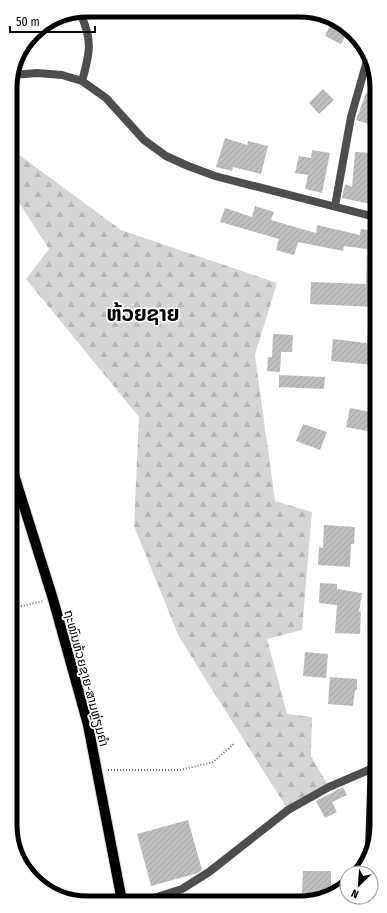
<svg xmlns="http://www.w3.org/2000/svg" width="387" height="913" font-family="'Fira Sans Condensed','Noto Sans Lao',sans-serif">
<style>
.forest{fill:url(#forest-firs)}
.building{fill:url(#building-hatch)}
.lines{fill:none;stroke-linecap:round;stroke-linejoin:round}
.primary-casing{stroke:#dbdbdb;stroke-width:12}
.path{stroke:#707070;stroke-width:2;stroke-dasharray:1 2;stroke-linecap:butt}
.street{stroke:#4e4e4e;stroke-width:8}
.secondary{stroke:#1b1b1b;stroke-width:8}
.primary{stroke:#000;stroke-width:10}
.labels{text-anchor:middle;stroke-width:3.5;stroke-linejoin:round;paint-order:stroke}
.street-label{font-size:13px;fill:#000;stroke:#fff}
.town-label{font-size:21px;font-weight:bold;fill:#000;stroke:#fff}
.rim{fill:none;stroke:#000;stroke-width:5}
</style>
<defs>
<pattern id="forest-firs" width="22" height="20" patternUnits="userSpaceOnUse"><rect width="22" height="20" fill="#d5d5d5"/><path d="M5 1l3.5 6h-7zM16 11l3.5 6h-7z" fill="#b5b5b5"/></pattern>
<pattern id="building-hatch" width="6" height="6" patternUnits="userSpaceOnUse"><rect width="6" height="6" fill="#bebebe"/><path d="M-1 1l2-2M0 6l6-6M5 7l2-2" fill="none" stroke="#a2a2a2"/></pattern>
</defs>
<rect width="100%" height="100%" fill="#fff"/>
<path class="forest" d="M18,154L121,230L277,283L255,355L275,501L312,512L302,630L267,639L287,714L312,717L311,756L329,787L288,810L179,637L134,526L139,417L26,279L49,249L11,190L10,161Z"/>
<path class="building" d="M330,25L347,33L341,44L325,36Z
M371,77H374L375,118L372,125L356,120L366,93H367Z
M323,89L334,100L319,114L309,103Z
M225,138L247,145L248,141L268,146L261,174L233,167L232,171L216,167Z
M312,150L330,153L322,193L305,189L308,175L295,173L299,156L311,158Z
M355,152L375,153V205L342,198L345,184L352,187Z
M255,206L274,212L271,220L316,233L317,225L360,235L361,229L375,231V307L310,304L311,282L366,284L367,249L344,246L343,251L298,242L294,255L276,250L279,239L220,222L225,208L252,217Z
M369,324H375V365L331,361L333,339L367,343Z
M273,334L293,335L292,352H281L280,372L267,371L268,357H272Z
M279,375L325,377L324,389L279,387Z
M350,408L371,412L367,431L346,427Z
M303,424L327,432L320,450L296,441Z
M324,525L355,527L354,544H351L350,567L318,565L319,547L323,548Z
M320,583L337,584V589L362,593L359,612H361L360,634L335,633L337,605L319,603Z
M305,652L328,654L326,678L303,676Z
M330,677L357,679V690H355L353,706L328,704Z
M343,787L347,795L332,802L337,812L325,818L316,801Z
M188,820L202,870L198,873L151,886L137,834Z
M303,871H331V893L319,900H306V893H302Z"/>
<g class="lines">
<defs>
<path id="primary" d="M11,465L53,599L88,725L122,901"/>
</defs>
<use href="#primary" class="primary-casing"/>
<path class="path" d="M12,608L44,601
M108,770H180L213,762L235,743"/>
<path class="street" d="M80,13C93,40 90,53 82,81
M12,75L37,73L62,75L82,81L106,98L144,140L166,156L188,166L215,176L375,217
M335,206L351,117L368,57
M144,901L182,889L209,872L288,810L329,787L371,769"/>
<path class="secondary" d="M369,849L376,643"/>
<use href="#primary" class="primary"/>
</g>
<g class="labels">
<g class="street-label">
<text transform="translate(87 678) rotate(75)" y="5">ຖະໜົນຫ້ວຍຊາຍ-ສາມຫຼ່ຽມຄຳ</text>
</g>
<g class="town-label">
<text x="143" y="321">ຫ້ວຍຊາຍ</text>
</g>
</g>
<path d="M0 0H387V913H0ZM88 17H299A71 71 0 0 1 370 88V825A71 71 0 0 1 299 896H88A71 71 0 0 1 17 825V88A71 71 0 0 1 88 17Z" fill="#fff" fill-rule="evenodd"/>
<path class="rim" d="M88 17H299A71 71 0 0 1 370 88V825A71 71 0 0 1 299 896H88A71 71 0 0 1 17 825V88A71 71 0 0 1 88 17Z"/>
<g transform="translate(359 885) rotate(205)"><circle r="19" fill="#ffffff" stroke="#999999"/>
<path d="M0-3L7 15L0 10L-7 15Z" fill="#000000"/>
<text y="-6" font-size="11" font-weight="bold" text-anchor="middle" fill="#000000">N</text>
</g>
<path d="M10 26v6h85v-6" fill="none" stroke="#000000" stroke-width="2"/>
<text x="16" y="26" font-size="12" fill="#000000" stroke="#ffffff" stroke-width="3" paint-order="stroke">50 m</text>
</svg>
